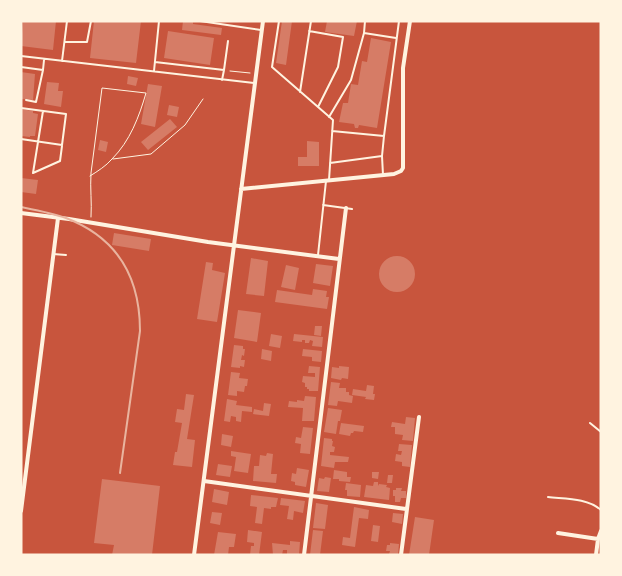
<svg xmlns="http://www.w3.org/2000/svg" width="622" height="576" font-family="'Space Grotesk',sans-serif">
<style>
.building{fill:#d67c66}
.lines{fill:none;stroke-linecap:round;stroke-linejoin:round}
.path{stroke:#fff3e0;stroke-width:1}
.service{stroke:#fff3e0;stroke-width:2}
.minor{stroke:#fff3e0;stroke-width:4}
.rail{stroke:#e9b49f;stroke-width:2}
</style>
<rect width="100%" height="100%" fill="#c8553d"/>
<path class="building" d="M23,21H56L53,50L21,46Z
M94,21H141L136,63L90,58Z
M183,21H193V24L222,28L221,35L182,30Z
M282,21H292L286,65L276,63Z
M327,21H357L354,36L325,32Z
M168,31L214,38L210,65L164,58Z
M371,38L391,42L377,128L359,125L358,128H355L354,124L339,122L343,103H348L351,84L358,85L362,61L367,62Z
M21,72L35,74L33,100L21,99Z
M128,76L138,78L136,86L127,84Z
M47,82L59,83L58,91H63L61,107L44,104Z
M148,84L162,86L155,127L141,124Z
M169,105L179,107L177,117L167,115Z
M21,109L33,111V113L38,114L35,136H30V137L21,136Z
M170,119L177,127L148,150L141,142Z
M100,140L108,142L106,152L98,150Z
M307,141L319,142V166H298V157H307Z
M21,178L38,180L36,194L21,192Z
M114,233L151,239L149,251L112,245Z
M379 274a18 18 0 1 1 36 0a18 18 0 1 1-36 0Z
M251,258L268,261L264,296L246,294Z
M206,262L213,263L212,270L225,273L217,322L197,319Z
M316,264L333,266L330,286L313,283Z
M286,265L299,268L295,290L281,287Z
M313,289L327,291L326,297H329L327,309L275,302L277,290L312,295Z
M238,310L261,313L257,342L234,338Z
M315,326H322L321,336L314,335Z
M271,334L282,336L280,348L269,346Z
M294,334L323,337L322,347L312,346L313,341L310,340L309,343H305V340H302V342L293,341Z
M234,345L243,346V349H245L244,356L242,355L241,360H245L244,367L240,366V368L231,367Z
M262,349L272,351L271,361L261,359Z
M303,349L322,351L321,362L312,361V357L302,356Z
M309,366L320,367L318,391H309V389H307V387H305V383L302,382L303,376L315,377V373H308Z
M339,366L349,367L348,379L342,378L341,380L331,378L332,367L339,368Z
M231,372L240,373L239,378L248,379L247,386H245L244,392L237,391V396L228,395Z
M331,382L340,383L339,388H346V392H349V395L353,396L352,403L338,401L337,406L328,405Z
M367,385L374,386L373,394H375L374,400L365,399L366,397L352,395L353,389L366,391Z
M186,394L194,395L187,439L195,440L192,467L173,465L175,452H177L182,423L175,422L177,409L184,410Z
M305,396L316,397L314,421H302L303,408L288,407L289,401L297,402V400L304,401Z
M227,399L237,401L236,405L252,407V412L242,411L241,422L236,421V417L231,416L230,422L224,421Z
M264,403L271,404L269,416L253,414L254,409L263,411Z
M328,408L342,410L340,421H338L336,434L324,432Z
M406,417L415,418L413,441L402,440L403,435L395,434V427H391L392,422L405,424Z
M341,423L364,426L363,432L354,431L353,433H351L350,436L339,434Z
M303,427L313,428L310,454L300,453L301,444L295,443L296,437L301,438Z
M222,434L233,436L231,447L221,445Z
M324,438L332,439V441H333L332,446L335,447L334,452H330V455L349,457L348,462H335L334,468L321,466Z
M399,444L412,445L410,467L402,466V462L395,461L396,454L401,455L402,451H398Z
M231,451L251,454L248,473L234,471L236,457L231,456Z
M267,453L273,454L271,474H277L276,483L253,481L254,466H259L260,455L266,456Z
M218,464L232,466L230,477L216,475Z
M297,468L309,470L306,487L295,485V482L291,481L292,473L296,474Z
M334,470L347,472V477H351L350,482L339,481V479H333Z
M372,472H379L378,479L372,478Z
M388,475H393L392,483H387Z
M325,477L331,478L329,492L317,491L319,478L324,479Z
M102,479L160,486L152,555H112L114,545L94,543Z
M374,482H378V486L379,484L387,485L386,487L390,488L389,500L364,497L366,485L373,486Z
M346,483L361,485L360,497L347,496V490H345Z
M396,488H402L401,491H406V498H401L400,502H395V496H393V490H396Z
M214,489L229,492L227,505L212,502Z
M251,495L278,498L276,507H271V509L264,508L262,524L255,523L257,507L250,506Z
M281,498L305,501L303,513L294,511L293,520L287,519L289,506L280,505Z
M316,503L328,505L325,529L313,528Z
M354,507L369,510L368,519L359,518L355,547L342,545L343,537L350,538Z
M212,512L222,513L220,525L210,523Z
M393,513L403,514L402,524L392,522Z
M415,517L434,520L429,555H409Z
M373,525L380,526L378,542L371,541Z
M248,530L262,532L259,555H250L251,546H254V543L247,542Z
M313,530L323,531L320,555H310Z
M218,532L236,534L234,547H229L228,555H214Z
M290,541L300,542L299,555H287V550H283L282,555H273L272,543L290,545Z
M390,543L399,544L398,555L389,554L390,551H386L387,545H390Z"/>
<g class="lines">
<path class="path" d="M230,71L250,73
M113,159L151,154L185,125L203,99
M90,176C98,171 106,166 112,159C130,141 139,117 146,93L102,88L91,173C90,188 92,203 91,217"/>
<path class="service" d="M200,21L261,30
M279,21L272,67L333,120L329,180
M309,31L343,37L338,67L318,107
M364,33L396,38
M65,42H87L91,21
M21,56L254,83
M62,61L67,21
M155,62L224,70L228,41
M21,67L43,70L36,102L26,100
M43,70L44,60
M154,71L159,21
M222,80L224,70
M300,92L311,21
M21,108L66,114L62,145L21,139
M329,117L351,80L364,33L365,21
M332,131L384,136L399,21
M330,163L382,156
M33,173L43,111
M33,173L60,161L62,146
M383,175L382,156L384,136
M323,205L352,209
M53,254L66,255
M318,255L326,181
M590,423L601,432
M548,497C566,499 587,498 601,510"/>
<path class="minor" d="M241,189L394,174L401,171L403,168V68L410,21
M21,213L69,219L208,242L339,259
M204,481L406,509
M21,511L58,218
M558,533L598,539
M194,555L263,21
M304,555L346,208
M401,555L419,417
M596,555L598,539L601,531"/>
<path class="rail" d="M21,207C36,210 52,213 66,218C118,238 140,277 140,331L120,473"/>
</g>
<rect width="622" height="576" fill="none" stroke="#fff3e0" stroke-width="45"/>
</svg>
